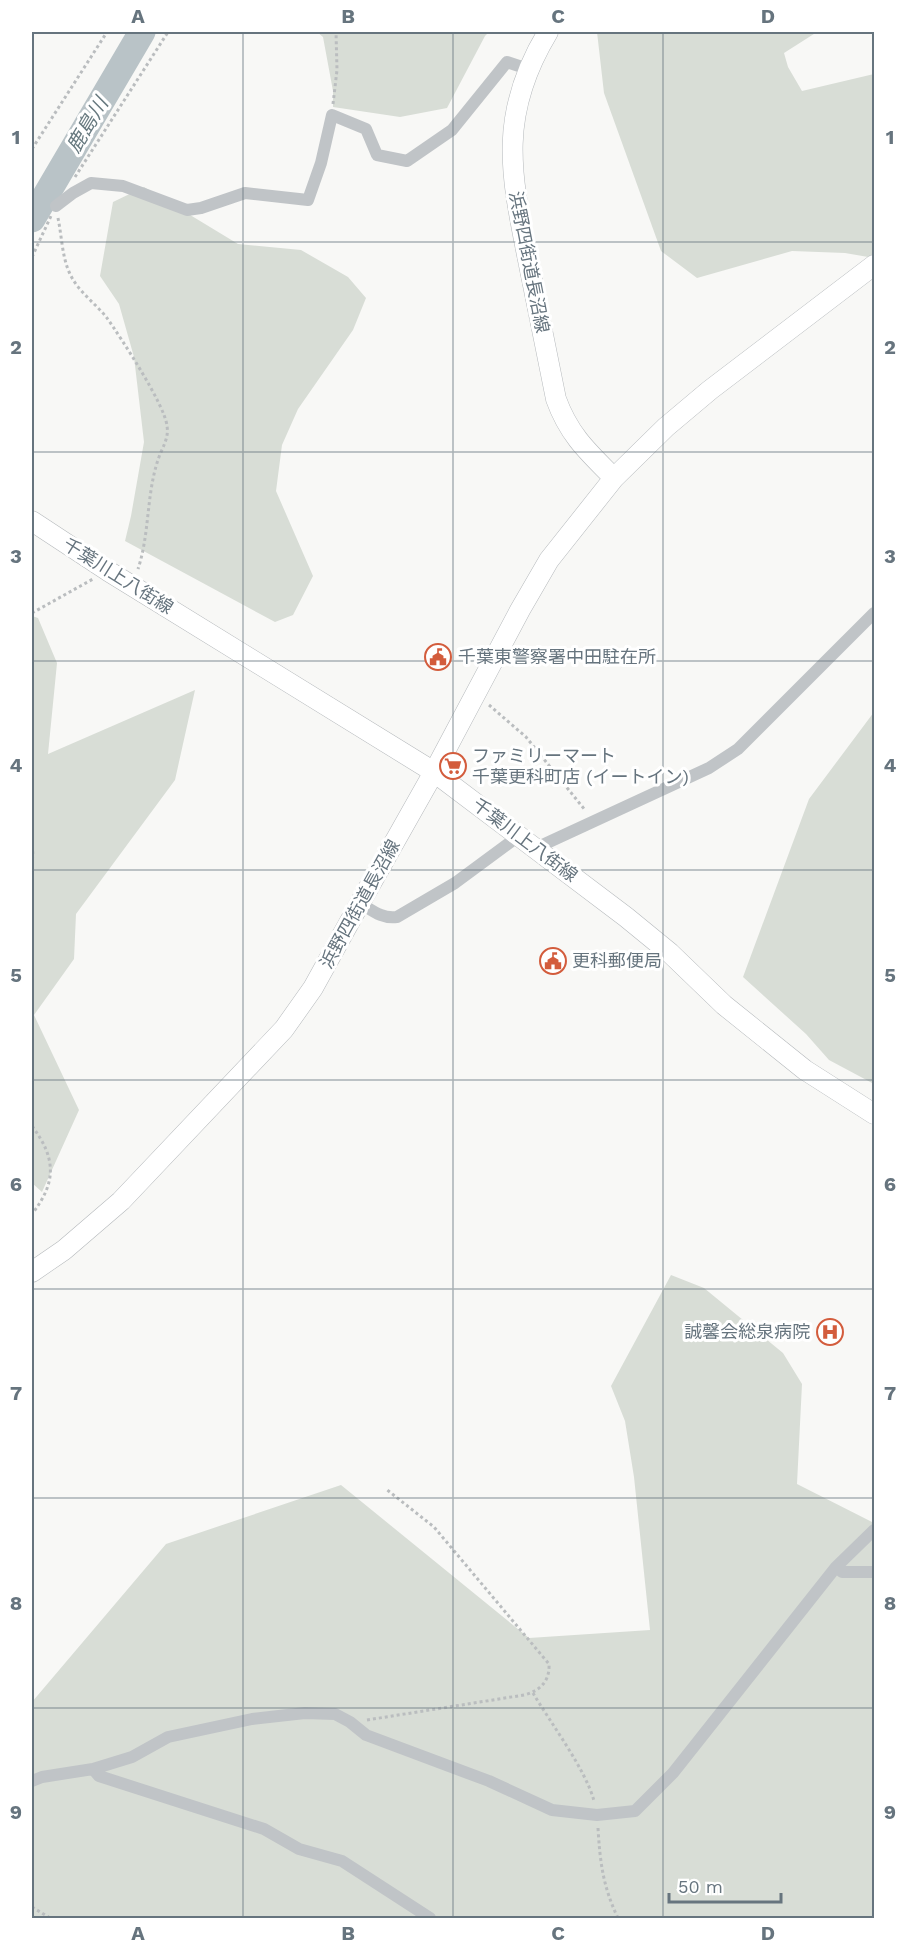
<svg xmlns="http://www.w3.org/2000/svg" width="906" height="1950" font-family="'Work Sans','Noto Sans JP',sans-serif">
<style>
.green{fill:#d8ddd6}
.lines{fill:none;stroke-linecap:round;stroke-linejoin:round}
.river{stroke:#b9c3c7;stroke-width:27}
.primary-casing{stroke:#b4b8bb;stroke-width:21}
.path{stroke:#babdbf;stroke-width:3;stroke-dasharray:3 3;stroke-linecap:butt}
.minor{stroke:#c0c4c7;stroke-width:12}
.primary{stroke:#fff;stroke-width:20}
.grid{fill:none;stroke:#66747e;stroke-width:1.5;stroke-opacity:0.55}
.labels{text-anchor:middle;stroke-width:6;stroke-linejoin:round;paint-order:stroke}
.street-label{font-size:18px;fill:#66747e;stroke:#fff}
.poi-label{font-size:18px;fill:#66747e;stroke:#fff;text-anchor:start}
.water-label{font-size:20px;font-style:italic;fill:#67797f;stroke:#fff}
.neatline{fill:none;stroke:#66747e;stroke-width:2}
.grid-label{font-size:20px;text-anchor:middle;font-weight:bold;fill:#66747e}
</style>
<rect width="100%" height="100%" fill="#f8f8f6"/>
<path class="green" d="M317,32H489L485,36L447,108L400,117L333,107V91L323,37Z
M597,32H817L784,53L788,67L802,91L874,74V258L845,253L792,251L697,278L661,251L604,93Z
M144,187L238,244L301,250L348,277L366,298L353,330L298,409L282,445L276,491L313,576L293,615L275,622L125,541L131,516L144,442L134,357L119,304L100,276L113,202Z
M32,616L38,618L57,663L48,754L195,690L175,780L76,914L74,959L34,1015L79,1110L42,1192L32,1183Z
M874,712V1084L829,1060L806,1034L743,977L809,799Z
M671,1275L704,1288L783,1353L802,1384L797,1484L874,1523V1918H32V1702L166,1544L341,1485L529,1638L650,1630L634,1477L625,1421L611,1386Z"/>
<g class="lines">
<path class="river" d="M32,219L142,32"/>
<defs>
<path id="primary" d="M548,32C497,116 511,175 529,265C538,310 547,354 556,399C569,435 588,452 614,478
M32,521L108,571L434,772L626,917L670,953L724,1005L805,1070L874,1114
M32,1272L64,1250L121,1201L284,1029L313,988L360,903L434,772L520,610L549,560L614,478L666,427L710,390L874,265"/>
</defs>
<use href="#primary" class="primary-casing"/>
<path class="path" d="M333,104L337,70L336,32
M32,149L107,32
M75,177L168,32
M58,218C62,237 62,259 71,276C79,292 96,304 107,318C121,338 165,405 167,426C169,438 163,446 159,457C146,493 150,533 138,569
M32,257L51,216
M32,613L93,579
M489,705L526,737L585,810
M32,845L33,855L32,861
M32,1126C56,1158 57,1182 32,1214
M533,1693C550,1722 586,1770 594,1801
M367,1720L524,1695C540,1691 550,1681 549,1664L434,1527L386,1489
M598,1828C600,1862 603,1887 618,1918
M32,1907L50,1918"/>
<path class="minor" d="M56,206L73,193L91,183L123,186L187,210L201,208L245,193L308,200L321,163L332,115L366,129L377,155L407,161L452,130L507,62L528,69
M536,848L709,768L738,749L874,613
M360,903C373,911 382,919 397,917L455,883L520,835
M836,1567L842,1572H874
M93,1769L99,1776L264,1829L299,1849L342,1861L430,1918
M32,1781L42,1777L93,1769L132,1757L168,1737L252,1719L305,1713L335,1714L350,1722L366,1735L489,1781L552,1810L597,1815L635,1811L673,1773L836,1567L874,1530"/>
<use href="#primary" class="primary"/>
</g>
<path class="grid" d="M243,32V1918M453,32V1918M663,32V1918M32,242H874M32,452H874M32,661H874M32,870H874M32,1080H874M32,1289H874M32,1498H874M32,1708H874"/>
<defs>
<symbol id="civic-ring" viewBox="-11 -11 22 22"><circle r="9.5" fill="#fff" stroke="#d35c3c" stroke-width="1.5"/><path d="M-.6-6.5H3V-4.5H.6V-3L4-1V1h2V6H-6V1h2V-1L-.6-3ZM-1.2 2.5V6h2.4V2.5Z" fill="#d35c3c"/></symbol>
<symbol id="supermarket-ring" viewBox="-11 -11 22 22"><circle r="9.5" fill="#fff" stroke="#d35c3c" stroke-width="1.5"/><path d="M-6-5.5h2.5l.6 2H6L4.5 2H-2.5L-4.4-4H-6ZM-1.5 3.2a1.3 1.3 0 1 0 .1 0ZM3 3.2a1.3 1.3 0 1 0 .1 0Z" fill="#d35c3c"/></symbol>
<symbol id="hospital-ring" viewBox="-11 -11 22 22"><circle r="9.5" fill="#fff" stroke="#d35c3c" stroke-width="1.5"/><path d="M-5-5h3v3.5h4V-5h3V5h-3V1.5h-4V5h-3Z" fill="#d35c3c"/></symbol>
</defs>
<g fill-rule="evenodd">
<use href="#civic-ring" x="423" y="642" width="30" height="30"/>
<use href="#supermarket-ring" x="438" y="751" width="30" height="30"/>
<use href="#civic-ring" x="538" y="946" width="30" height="30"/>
<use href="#hospital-ring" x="815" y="1317" width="30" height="30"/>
</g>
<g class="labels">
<g class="street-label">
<text transform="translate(529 262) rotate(79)" y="6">浜野四街道長沼線</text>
<text transform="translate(118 576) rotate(32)" y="6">千葉川上八街線</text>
<text transform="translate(525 840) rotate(37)" y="6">千葉川上八街線</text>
<text transform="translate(360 904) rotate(-61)" y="6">浜野四街道長沼線</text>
</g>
<g class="poi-label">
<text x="458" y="663">千葉東警察署中田駐在所</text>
<text x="472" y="762">ファミリーマート<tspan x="472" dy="21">千葉更科町店 (イートイン)</tspan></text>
<text x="572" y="967">更科郵便局</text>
<text x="810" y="1338" text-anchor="end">誠馨会総泉病院</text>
</g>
<g class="water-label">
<text transform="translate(87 125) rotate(-59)" y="7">鹿島川</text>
</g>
</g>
<rect width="906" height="1950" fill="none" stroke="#ffffff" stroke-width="66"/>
<path d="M669 1893v9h112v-9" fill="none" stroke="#66747e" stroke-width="3"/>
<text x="678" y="1893" font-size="18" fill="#66747e" stroke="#ffffff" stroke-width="4.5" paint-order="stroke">50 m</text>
<rect x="33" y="33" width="840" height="1884" class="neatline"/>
<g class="grid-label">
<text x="138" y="23">A</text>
<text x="348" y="23">B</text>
<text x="558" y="23">C</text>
<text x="768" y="23">D</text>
<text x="16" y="144">1</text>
<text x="890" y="144">1</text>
<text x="16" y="354">2</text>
<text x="890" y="354">2</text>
<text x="16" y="563">3</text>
<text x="890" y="563">3</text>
<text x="16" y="772">4</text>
<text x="890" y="772">4</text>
<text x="16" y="982">5</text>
<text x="890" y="982">5</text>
<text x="16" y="1191">6</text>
<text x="890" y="1191">6</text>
<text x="16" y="1400">7</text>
<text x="890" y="1400">7</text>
<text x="16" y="1610">8</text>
<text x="890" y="1610">8</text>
<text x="16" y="1819">9</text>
<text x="890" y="1819">9</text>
<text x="138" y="1940">A</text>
<text x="348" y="1940">B</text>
<text x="558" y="1940">C</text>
<text x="768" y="1940">D</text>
</g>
</svg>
